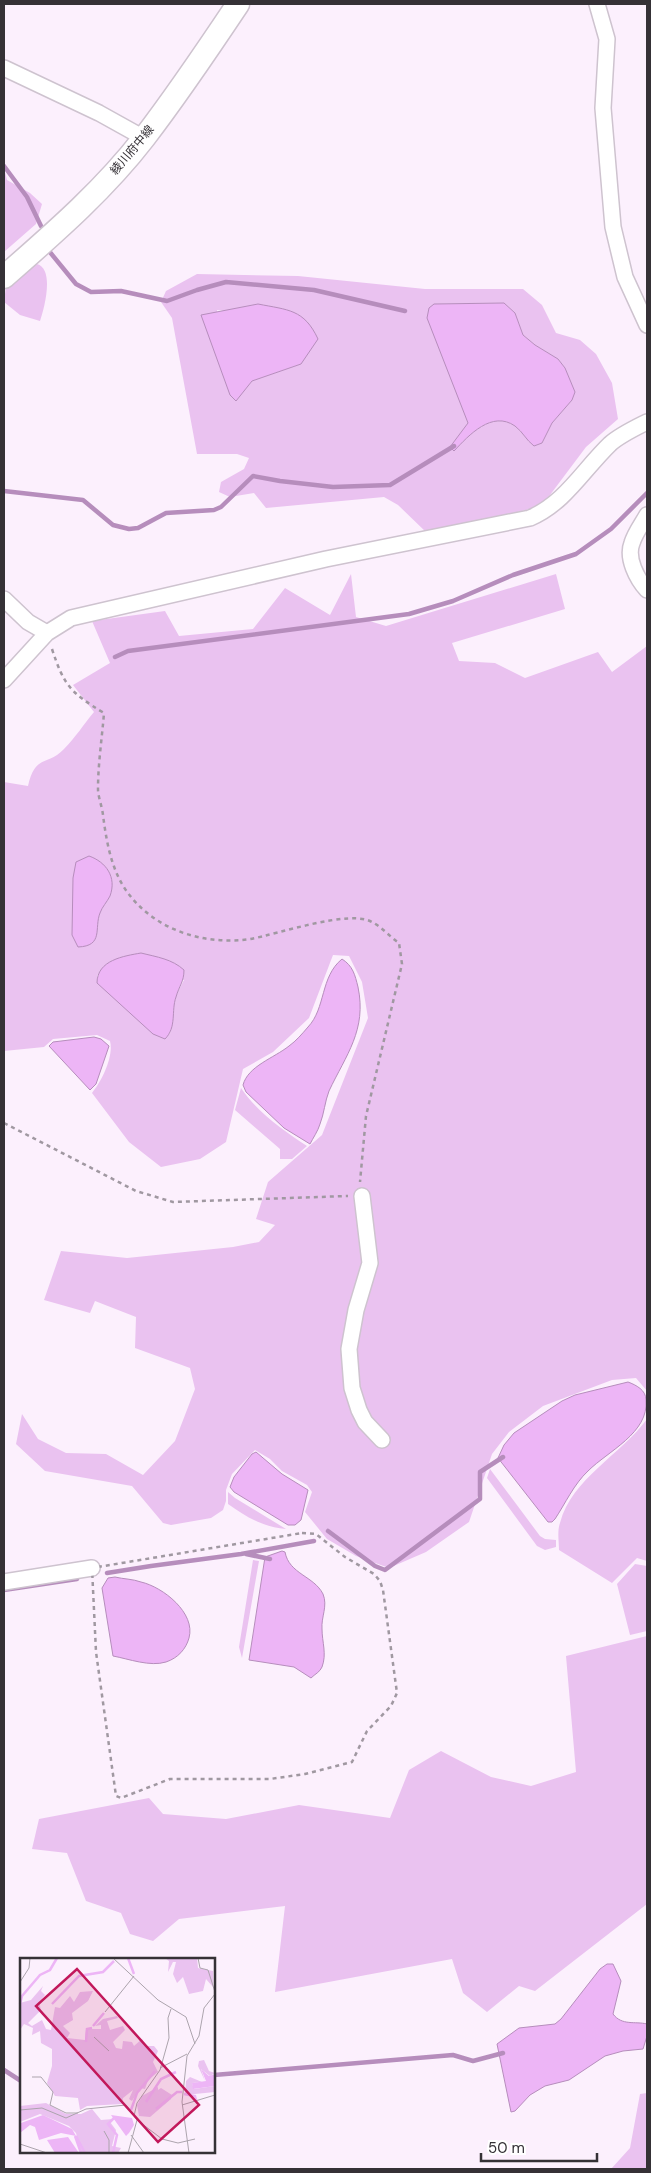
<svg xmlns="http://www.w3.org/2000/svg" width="651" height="2173" font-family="'DM Sans','Noto Sans JP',sans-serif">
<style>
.green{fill:#eac2f0;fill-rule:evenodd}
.water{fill:#edb5f6;stroke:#b68dbc}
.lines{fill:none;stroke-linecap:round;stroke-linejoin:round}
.stream{stroke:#b68dbc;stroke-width:4.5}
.minor-casing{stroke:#cec3cf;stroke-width:18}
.secondary-casing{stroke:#cec3cf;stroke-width:25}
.path{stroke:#a098a1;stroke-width:2.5;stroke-dasharray:4 4;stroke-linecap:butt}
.minor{stroke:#fff;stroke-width:15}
.secondary{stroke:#fff;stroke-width:22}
.labels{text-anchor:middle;stroke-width:4;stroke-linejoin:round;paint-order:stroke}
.street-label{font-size:12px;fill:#353136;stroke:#fff}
.inset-river{fill:none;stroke:#edb5f6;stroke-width:2.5}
.inset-road{fill:none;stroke:#aca4ad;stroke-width:1}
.view{fill:#c2185b;fill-opacity:0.15;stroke:#c2185b;stroke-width:2.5}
.inset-edge{fill:none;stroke:#353136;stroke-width:2.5}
</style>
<rect width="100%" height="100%" fill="#fcf0fd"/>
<path class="green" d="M4,168L7,180L30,193L42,204L36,224L4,252Z
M37,264C55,269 44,309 40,321L20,315L4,302L6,286Z
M197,274L298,276L425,289H523L542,305L556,333L580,340L596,354L612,383L618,419L586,447L547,499L530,509L427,533L398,505L384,497L266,508L254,493L230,497L219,492L221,482L244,469L249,458L237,454H197L172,318L161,302L166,291ZM504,303L515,313L523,335L535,345L558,359L565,368L572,400L552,423L542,443L534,446C526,440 523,432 515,426C492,410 470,435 454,450L450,447L468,423L435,304ZM258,304L301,364L252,381L236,400L230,395L217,310L228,311Z
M351,574L356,617L386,626L556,574L565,609L452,643L459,661L495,663L525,678L598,652L612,672L647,646V1391L636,1378L612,1380L543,1406L509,1432L492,1454L469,1522L426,1552L389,1568L356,1556L327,1539L305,1512L312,1492L307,1485L282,1471L270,1459L255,1450L232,1474L226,1490V1501L223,1510L211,1518L171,1525L163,1523L132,1486L45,1471L16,1444L22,1414L38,1439L66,1453L106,1454L143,1475L175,1441L195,1389L190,1368L135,1348L136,1317L95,1301L90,1313L44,1300L61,1251L127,1258L233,1247L259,1242L275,1225L256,1219L268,1182L322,1135L368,1018L362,982L349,956L333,955L309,1018L273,1052L243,1069L226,1142L200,1159L161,1167L129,1142L92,1093C102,1081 114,1056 110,1041L97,1035L53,1039L44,1047L4,1051V782L28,786C35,754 48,766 64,749C75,738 84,724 94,712L73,685L110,663L92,621L165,611L179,636L253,629L285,588L330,615ZM100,971L184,980L175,997L170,1034L98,984L97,976Z
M241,1088C257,1112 283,1130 307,1146L292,1159H280V1149L235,1110Z
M647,1419V1561L637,1558L612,1583L559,1550C559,1542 557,1531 560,1523C572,1478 621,1455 647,1419Z
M490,1469L540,1536L545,1539L556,1540V1547L545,1550L537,1546L487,1478Z
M228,1492L235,1498L286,1529C263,1527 246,1517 228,1504Z
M253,1560L259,1561L242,1658L239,1647Z
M635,1564L647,1566V1631L630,1635L617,1584Z
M647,1636V1904L535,1991L519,1986L487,2012L463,1993L452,1959L275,1992L285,1906L179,1919L153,1941L130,1934L121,1913L86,1901L67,1853L32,1849L39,1819L149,1798L163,1814L226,1819L299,1805L390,1818L409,1770L441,1751L491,1777L531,1786L576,1772L566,1656Z
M647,2093V2169H611L630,2148L640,2094Z"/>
<path class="water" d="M504,303L515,313L523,335L535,345L558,359L565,368L575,392L572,400L552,423L542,443L534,446C526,440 523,432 515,426C492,410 469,435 454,451L450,447L468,423L427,318L429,308L434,304Z
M258,304C288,310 304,309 318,339L301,364L252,381L236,401L230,395L201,315Z
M89,856C106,862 117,877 110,896C107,902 102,907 100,913C94,928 104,946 78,947L72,935L73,878L76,862Z
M141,953C157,957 172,959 184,970C184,982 179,986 176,997C171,1011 177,1027 165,1039L153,1034L97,983C97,960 124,956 141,953Z
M342,959C353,966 355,975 358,987C367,1030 346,1055 329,1091C325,1101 324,1114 320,1124C318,1131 313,1138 310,1144L284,1128L246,1092L243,1085C248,1066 274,1058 289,1046C296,1041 302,1034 308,1027C326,1008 320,977 342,959Z
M94,1037L101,1039L109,1046L96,1084L90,1090L49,1046L53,1042Z
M628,1382C636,1385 646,1390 646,1400C649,1433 608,1451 588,1471C574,1484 565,1504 555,1519L552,1522H548L498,1458L504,1445L514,1433L562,1401L575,1395Z
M256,1452L282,1474L308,1490L301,1520L295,1525H288L234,1492L230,1487L234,1477L252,1454Z
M282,1551L285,1552C289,1574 314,1576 323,1594C328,1606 321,1617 322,1629C322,1642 327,1654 322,1667C320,1672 315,1674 311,1678L294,1667L249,1660L265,1557Z
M115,1577C123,1579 133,1579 141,1582C163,1587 196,1613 189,1638C186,1649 178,1658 166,1662C150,1667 129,1659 113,1656L102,1588L108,1578Z
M607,1964H613L621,1981L613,2014C622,2026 635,2021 647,2024V2036L643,2049L623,2051L605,2056L569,2080L545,2086L530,2095L515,2111L511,2112L497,2044L519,2028L555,2024L561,2019L600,1969Z"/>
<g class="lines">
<path class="stream" d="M4,166L27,197L41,226
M49,251L76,284L91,292L121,291L167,301L197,290L226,282L314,290L405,311
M4,491L83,500L113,525L129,529L138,528L166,513L214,510L221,507L253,476L280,481L333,487L390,485L454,446
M115,657L128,651L409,614L453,601L513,575L576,554L611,529L647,493
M328,1531L375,1566L385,1570L480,1499V1472L503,1457
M246,1554L270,1559
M107,1573L151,1566L241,1554L314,1541
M4,1590L77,1579
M4,2070L21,2081
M214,2075L453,2055L473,2061L503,2053"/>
<defs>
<path id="minor" d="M597,4L607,39L603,108L613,227L625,277L647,325
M4,68L99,113L144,138
M647,515C642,524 635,533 632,543C626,558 637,579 647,590
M4,599L28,622L47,633
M4,680L47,633L71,618L326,559L530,518C565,503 583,470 610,444C620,435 635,428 647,422
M362,1196L370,1263L356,1310L349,1349L352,1388L359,1410L365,1422L382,1440
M4,1582L92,1568"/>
<path id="secondary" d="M4,277C53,234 104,190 144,138C177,95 208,49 238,4"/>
</defs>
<use href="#minor" class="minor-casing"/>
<use href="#secondary" class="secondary-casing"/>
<path class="path" d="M52,649C64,686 71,693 104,713C102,738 98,764 98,789C98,797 102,806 103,815C106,838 110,863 122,884C148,928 201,946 250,939C279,934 349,909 372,922C382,927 390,937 399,943L402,964L366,1116L360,1182
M4,1123L136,1191L173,1202L348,1196
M302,1533L316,1534L345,1557L374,1574L380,1581L383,1590L397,1693L391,1706L367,1731L352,1762L305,1774L270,1779H170L121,1798L116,1796L96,1652L92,1568Z"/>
<use href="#minor" class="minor"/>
<use href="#secondary" class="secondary"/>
</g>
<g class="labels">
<g class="street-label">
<text transform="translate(132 150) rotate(-50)" y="4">綾川府中線</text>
</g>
</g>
<g transform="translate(20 1958)">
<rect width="195" height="195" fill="#fcf0fd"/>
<path d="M145,0H177L178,10L193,13V29L186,21L183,33L169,36L163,19L157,25L153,16L156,4H153L148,14L149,3ZM23,28L21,33L25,37L19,44L21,52L8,65L12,68L22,62L26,71L31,72L35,49L40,50L50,38L54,44L60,34L73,33L68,43L52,55L53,62L43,68L50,75L47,80L65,82L66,71H81V67L75,68L83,61L97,58L98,60L87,63L90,72L103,68L105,72L93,84L96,90L102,91L103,83L112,84L114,88L122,81L126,88H134L138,93L133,104L138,114L128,122L125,131L120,130L112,143L109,141L113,132L103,140L102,146L67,148L60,152L58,140L35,138L27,125L32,108V91L21,85L20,73L12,77L13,70L4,66L0,72V45L11,42ZM184,102L189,113L195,115L190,118L181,111L185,123L178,108L179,103ZM170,119L182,124L172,125L174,131L195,128V134L165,137L166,123ZM138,129V132L141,130L152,137L151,141L130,159L119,158L117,147L122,138ZM26,145L46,156H61L72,151L81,162L93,161L90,164L96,172L92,188L101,190L98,195H61L56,175L49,168L20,156L0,164V148Z" fill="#eac2f0"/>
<path d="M181,111L189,118L195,116V128L173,131L172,125L186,123ZM23,157L52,171L56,178L41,175L19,182L15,169L10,167L0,175L1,165ZM91,157L112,160L114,167L109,175L106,178ZM48,179L59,195H35L27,182Z" fill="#edb5f6"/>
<path class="inset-river" d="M108,0L114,16M0,46L2,38L20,17L30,12L37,0M32,46L59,18L83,14L94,3M73,68L84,55M66,84L67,71L72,70M164,136L175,138L176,142M126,144L141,121L156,114M136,151L157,134H162M111,152L117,135L135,113M55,178L61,195M56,178L65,195M93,195L97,177L88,166L94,160"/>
<path class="inset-road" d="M93,0L138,42L166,59L175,86M178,0L180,10L188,12L195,34M0,24L9,10L10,0M85,54L114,18M74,79L89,93M140,110L167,96M12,119H21L33,134L30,147L46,155H58M162,147L195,137M0,152L22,150L46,160L66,151L106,147L117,162L142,181L158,185L175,181M114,158L117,145L140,112L149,80L148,60L151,51M84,173L89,182V195M111,177L124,195M0,186L27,195M108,195L117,162M169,195L162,144L167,98L179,78L184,50L195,36"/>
<path class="view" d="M57,11L179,147L138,184L16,48Z"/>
<rect width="195" height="195" class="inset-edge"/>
</g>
<rect width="651" height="2173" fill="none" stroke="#353136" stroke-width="10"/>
<path d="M481 2153v8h116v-8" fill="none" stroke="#353136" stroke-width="2.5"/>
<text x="488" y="2153" font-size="15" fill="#353136" stroke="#ffffff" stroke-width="4" paint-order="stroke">50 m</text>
</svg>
